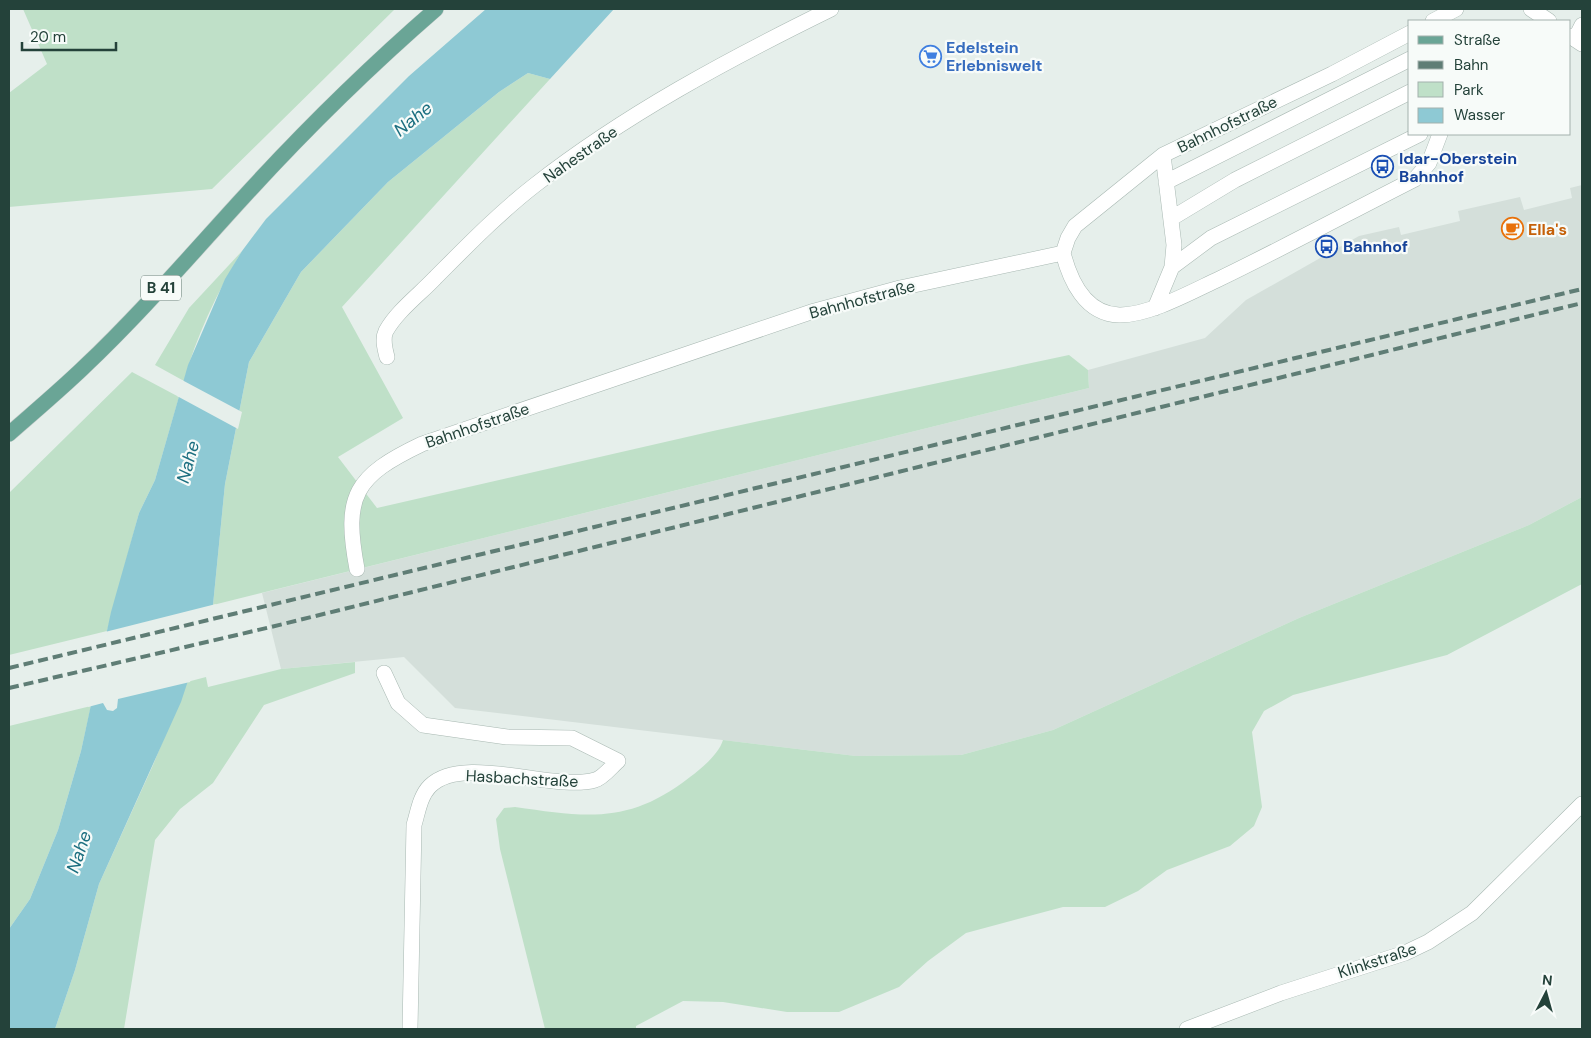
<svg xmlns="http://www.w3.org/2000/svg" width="1591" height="1038" font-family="'DM Sans',sans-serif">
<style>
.built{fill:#d4dfda}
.green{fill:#bfe0c8}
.water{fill:#8ec9d4}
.pier{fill:#e6efeb}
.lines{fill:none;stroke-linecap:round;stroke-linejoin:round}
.pedestrian-casing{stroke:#a8b8b2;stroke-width:16}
.minor-casing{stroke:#a8b8b2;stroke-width:16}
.primary-casing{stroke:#c2cac8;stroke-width:16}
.pedestrian{stroke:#fff;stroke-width:15}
.minor{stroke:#fff;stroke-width:15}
.primary{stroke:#6aa596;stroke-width:15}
.rail{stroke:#5f7d75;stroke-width:4;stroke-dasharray:10 5;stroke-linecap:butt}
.labels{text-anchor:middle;stroke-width:4.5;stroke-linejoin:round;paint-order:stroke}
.shield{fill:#f7fbf9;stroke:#637a73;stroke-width:1}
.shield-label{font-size:15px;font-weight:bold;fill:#24423a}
.shop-label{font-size:16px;font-weight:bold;fill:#366cbe;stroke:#f7fbf9;text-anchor:start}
.street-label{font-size:16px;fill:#24423a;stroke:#f7fbf9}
.transit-label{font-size:16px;font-weight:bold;fill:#164399;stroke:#f7fbf9;text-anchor:start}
.food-label{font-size:16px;font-weight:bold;fill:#c56008;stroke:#f7fbf9;text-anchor:start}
.water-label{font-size:18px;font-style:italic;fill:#1c6f80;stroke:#f7fbf9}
</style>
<rect width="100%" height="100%" fill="#e6efeb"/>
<path class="built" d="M1582,185V497L1529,525L1299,618L1053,730L961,755L856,756L455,708L404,657L281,669L262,593L1089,388L1088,370L1205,338L1246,300L1359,236L1399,227L1401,235L1460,221L1458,211L1520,197L1524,210L1572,198L1570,188Z"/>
<path class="green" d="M23,9H395L212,189L9,207V93L47,64Z
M528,73L550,79L342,307L403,418L338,457L377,508L713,431L1069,355L1088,370L1089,388L213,605L225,484L249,362L301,272L388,182L499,92Z
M242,251C218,291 196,336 184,381L155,365L189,308Z
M132,372L179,397L155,480L139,513L107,631L9,655V493Z
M1582,497V584L1447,655L1293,695L1264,711L1252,732L1262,807L1254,826L1230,846L1167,870L1138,891L1105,907H1063L966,933L928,961L899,987L839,1012H787L723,1002L683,1001L636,1026V1029H545L500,849L496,819L504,808L515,807C586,817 629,825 690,777C701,769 719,754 723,740L856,756L961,755L1053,730L1299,618L1529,525Z
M355,662V673L264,705L213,783L180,809L155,840L124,1029H55L75,970L99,884L153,765L187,682L206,677L208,687L281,669Z
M91,706L81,751L58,830L30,899L9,929V726Z"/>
<path class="water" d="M486,9H614L550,79L528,73L499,92L388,182L301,272L249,362L225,484L213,605L181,702L99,884L75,970L55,1029H9V929L30,899L58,830L81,751L111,612L139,513L155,480L188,365L225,279L242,251L266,219L409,76Z"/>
<path class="pier" d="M182,380L242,412L238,429L177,396Z
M216,604L190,682L118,699L117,708L113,711L107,710L103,703L88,707L105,632Z"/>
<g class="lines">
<defs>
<path id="pedestrian" d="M1575,39L1582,25"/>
<path id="minor" d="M1531,9L1549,21
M1433,21L1456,9
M1570,36L1582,44
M1166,182L1410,59
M1172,218L1235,180L1410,92
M1063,253C1070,280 1085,314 1119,315C1148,316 1193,291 1219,279C1285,247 1350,212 1415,179L1429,163L1440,134
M1063,253L1068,238L1075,226L1163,155L1332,74L1410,33
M1172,267L1211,238L1420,134
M1155,308L1172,267L1174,245L1163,155
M387,357C385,349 382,339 386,331C397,311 420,294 435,278C467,246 499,213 535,185C626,114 727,60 831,9
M357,569C343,495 355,476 422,444L811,312L900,288L1063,253
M384,673L398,703L423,725L507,737L572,738L618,761C612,766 603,778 595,780C554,792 463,753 430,786C420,796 418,812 414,825L410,1029
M1187,1029L1281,993L1405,953L1428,942L1472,913L1582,804"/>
<path id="primary" d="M9,434C34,412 59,391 83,368C139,315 189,257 241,200C302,133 368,68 436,9"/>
</defs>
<use href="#pedestrian" class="pedestrian-casing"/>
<use href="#minor" class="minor-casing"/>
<use href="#primary" class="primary-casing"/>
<use href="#pedestrian" class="pedestrian"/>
<use href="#minor" class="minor"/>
<use href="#primary" class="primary"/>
<path class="rail" d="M9,668L1582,289
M9,688L271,627L1582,303"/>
</g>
<defs>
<symbol id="supermarket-ring" viewBox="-11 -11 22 22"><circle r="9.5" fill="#f7fbf9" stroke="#3f7fe0" stroke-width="1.5"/><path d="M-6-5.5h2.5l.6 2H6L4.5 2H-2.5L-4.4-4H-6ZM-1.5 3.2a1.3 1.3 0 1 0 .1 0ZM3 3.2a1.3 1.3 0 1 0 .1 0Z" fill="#3f7fe0"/></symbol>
<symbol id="bus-ring" viewBox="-11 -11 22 22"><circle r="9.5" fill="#f7fbf9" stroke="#1a4fb4" stroke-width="1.5"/><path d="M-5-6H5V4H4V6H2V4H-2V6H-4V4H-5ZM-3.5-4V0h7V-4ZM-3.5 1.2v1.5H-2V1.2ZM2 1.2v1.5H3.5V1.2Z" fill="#1a4fb4"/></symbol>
<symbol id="cafe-ring" viewBox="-11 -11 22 22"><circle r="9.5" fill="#f7fbf9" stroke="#e8710a" stroke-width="1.5"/><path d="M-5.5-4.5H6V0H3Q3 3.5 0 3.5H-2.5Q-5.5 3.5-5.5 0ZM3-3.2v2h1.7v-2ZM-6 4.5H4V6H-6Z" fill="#e8710a"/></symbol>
</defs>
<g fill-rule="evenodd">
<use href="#supermarket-ring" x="918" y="44" width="25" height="25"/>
<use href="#bus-ring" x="1370" y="154" width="25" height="25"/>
<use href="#cafe-ring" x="1500" y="216" width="25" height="25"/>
<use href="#bus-ring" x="1314" y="234" width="25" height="25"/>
</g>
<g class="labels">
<rect class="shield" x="141" y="275.5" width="40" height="25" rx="4"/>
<g class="shield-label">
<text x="161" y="293">B 41</text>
</g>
<g class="shop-label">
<text x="946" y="53">Edelstein<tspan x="946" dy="18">Erlebniswelt</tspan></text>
</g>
<g class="street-label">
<text transform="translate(1227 124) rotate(-26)" y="6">Bahnhofstraße</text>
<text transform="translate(580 154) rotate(-35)" y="6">Nahestraße</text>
<text transform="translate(862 299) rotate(-15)" y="6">Bahnhofstraße</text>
<text transform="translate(477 425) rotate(-19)" y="6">Bahnhofstraße</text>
<text transform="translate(522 778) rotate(3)" y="6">Hasbachstraße</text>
<text transform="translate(1377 960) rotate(-18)" y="6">Klinkstraße</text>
</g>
<g class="transit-label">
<text x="1399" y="164">Idar-Oberstein<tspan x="1399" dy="18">Bahnhof</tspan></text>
<text x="1343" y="252">Bahnhof</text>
</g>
<g class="food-label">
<text x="1528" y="235">Ella's</text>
</g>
<g class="water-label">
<text transform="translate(413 119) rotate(-39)" y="6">Nahe</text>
<text transform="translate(188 462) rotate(-75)" y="6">Nahe</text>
<text transform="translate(79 852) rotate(-71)" y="6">Nahe</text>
</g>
</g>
<rect width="1591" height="1038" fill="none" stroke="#24423a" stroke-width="20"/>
<rect x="1408" y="20" width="162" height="115" fill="#f7fbf9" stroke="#a3b1ad"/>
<rect x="1418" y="36" width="25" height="8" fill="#6aa596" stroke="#a3b1ad"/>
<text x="1454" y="45" font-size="15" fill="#24423a">Straße</text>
<rect x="1418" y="61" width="25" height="8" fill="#5f7d75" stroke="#a3b1ad"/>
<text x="1454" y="70" font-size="15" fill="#24423a">Bahn</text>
<rect x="1418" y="82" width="25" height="15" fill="#bfe0c8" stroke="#a3b1ad"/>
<text x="1454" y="95" font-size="15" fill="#24423a">Park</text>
<rect x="1418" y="108" width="25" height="15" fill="#8ec9d4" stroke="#a3b1ad"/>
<text x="1454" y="120" font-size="15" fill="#24423a">Wasser</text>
<g transform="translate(1546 993) rotate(6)" stroke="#f7fbf9" stroke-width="4" paint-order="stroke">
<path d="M0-4L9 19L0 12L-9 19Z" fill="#24423a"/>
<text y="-8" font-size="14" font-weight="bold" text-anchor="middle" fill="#24423a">N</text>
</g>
<path d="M22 42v8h94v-8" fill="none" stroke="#24423a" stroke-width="2.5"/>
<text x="30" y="42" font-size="15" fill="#24423a" stroke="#f7fbf9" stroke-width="4" paint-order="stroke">20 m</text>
</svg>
